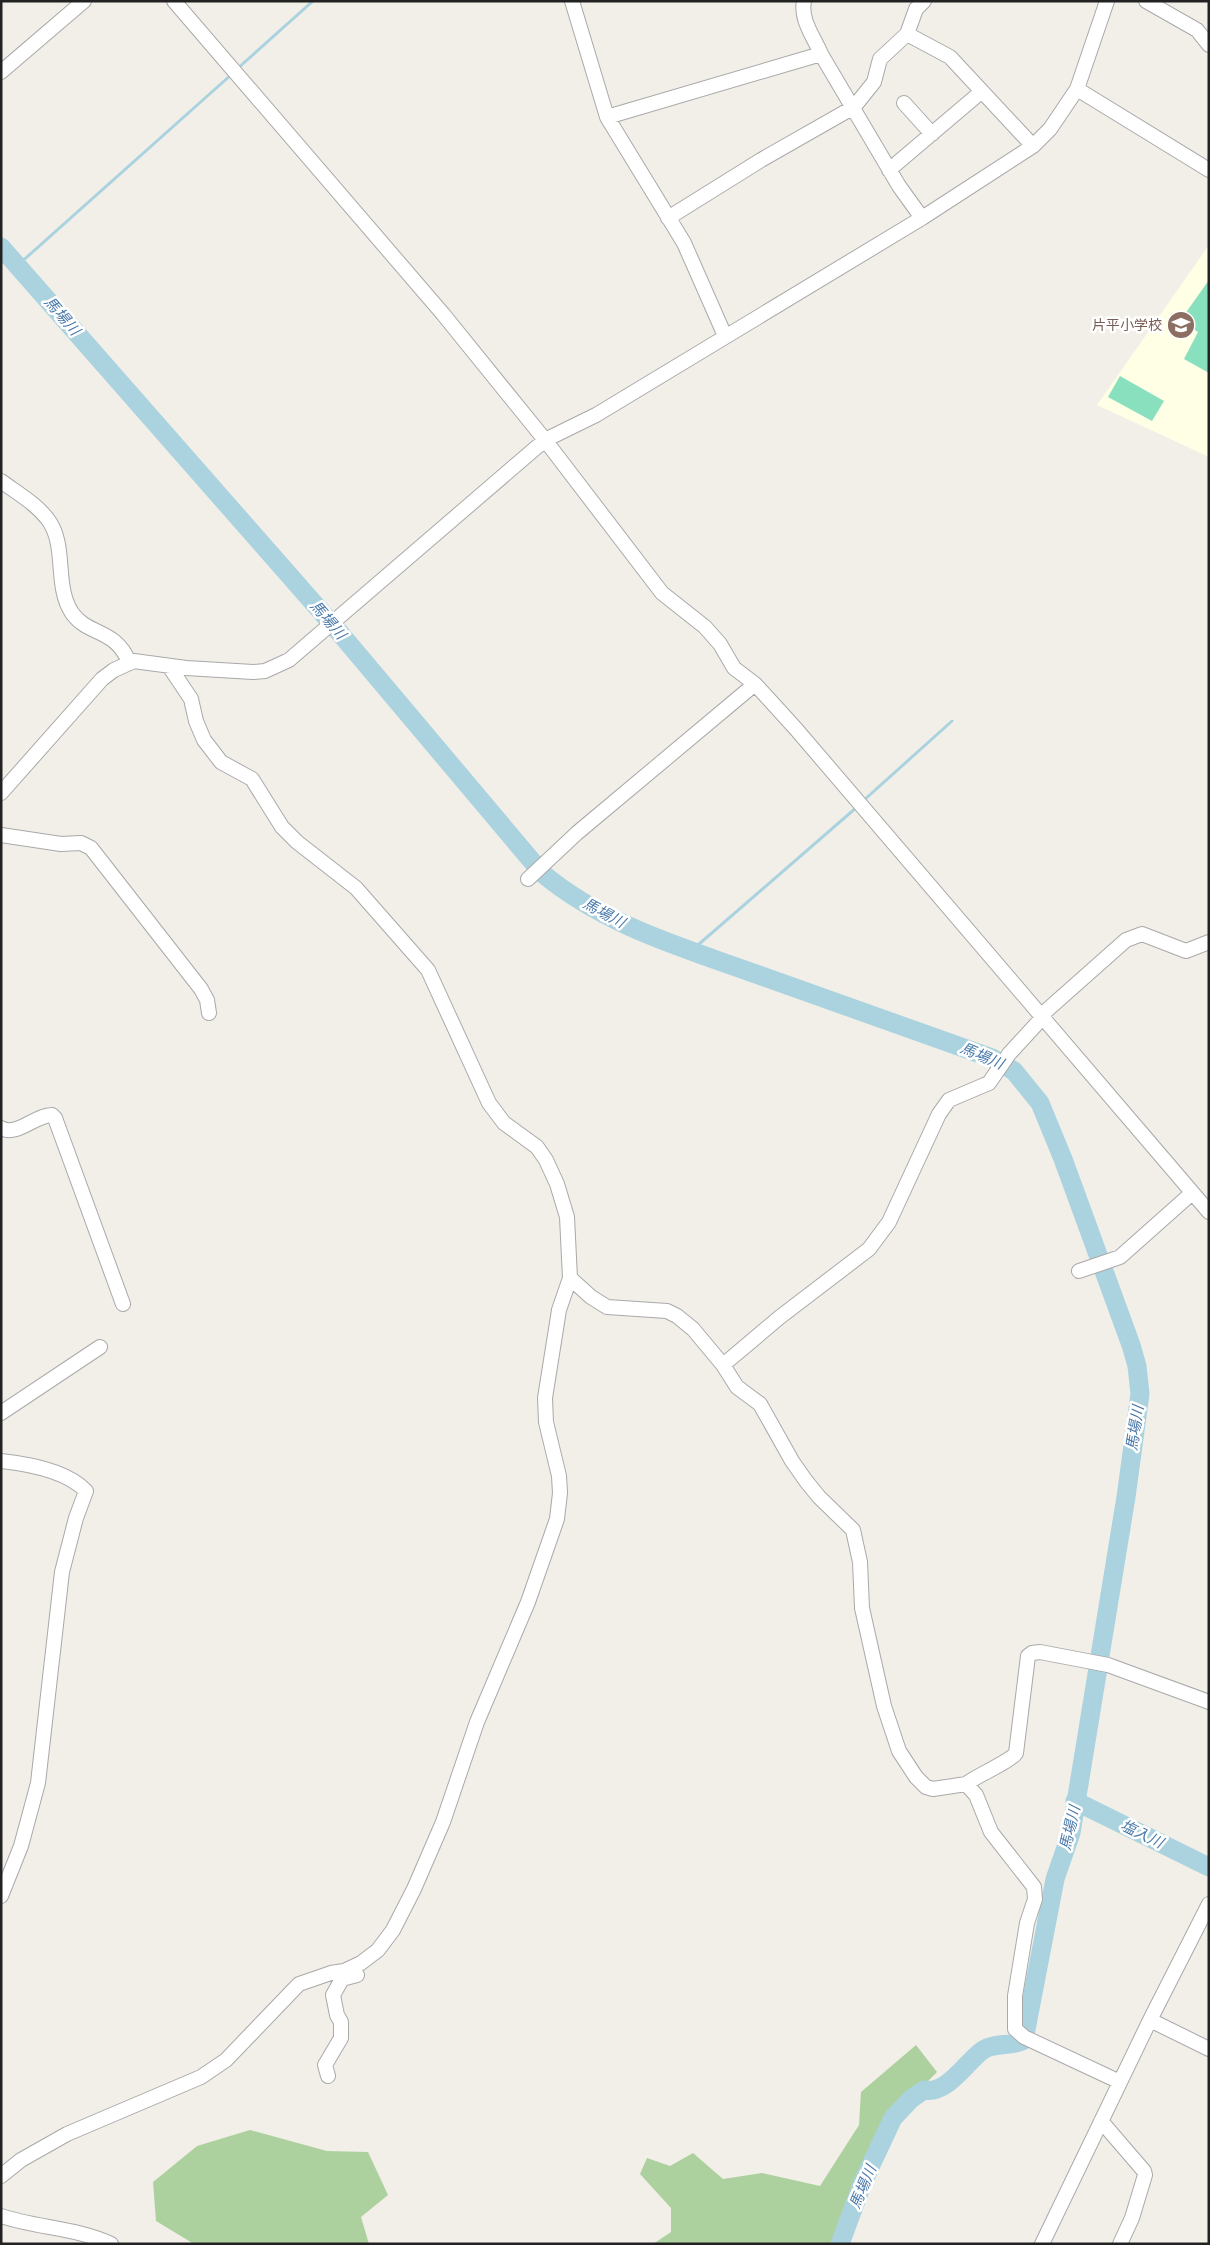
<svg xmlns="http://www.w3.org/2000/svg" width="1210" height="2245" font-family="Montserrat,'Noto Sans JP',sans-serif">
<style>
.education{fill:#ffffe5}
.forest{fill:#add19e}
.pitch{fill:#88e0be}
.lines{fill:none;stroke-linecap:round;stroke-linejoin:round}
.stream{stroke:#aad3df;stroke-width:3}
.river{stroke:#aad3df;stroke-width:19}
.minor-casing{stroke:#a9a9a9;stroke-width:16}
.minor{stroke:#fff;stroke-width:14}
.labels{text-anchor:middle;stroke-width:5;stroke-linejoin:round;paint-order:stroke}
.education-label{font-size:14px;fill:#785e54;stroke:#fff;text-anchor:end}
.water-label{font-size:15px;font-style:italic;fill:#4a7aab;stroke:#fff}
</style>
<rect width="100%" height="100%" fill="#f2efe9"/>
<path class="education" d="M1209,245V457L1097,405Z"/>
<path class="forest" d="M916,2045L937,2072L886,2124L850,2197L833,2244H653L671,2232V2208L640,2174L647,2158L670,2166L693,2153L723,2179L762,2173L820,2186L859,2125L861,2092Z
M250,2130L327,2151L368,2152L388,2195L361,2217L369,2244H194L156,2221L153,2182L197,2146Z"/>
<path class="pitch" d="M1209,280V373L1184,359L1198,332L1180,321Z
M1120,376L1164,401L1152,421L1108,397Z"/>
<g class="lines">
<path class="stream" d="M237,69L313,1
M18,265L232,74
M863,801L952,721
M691,951L857,807"/>
<path class="river" d="M1,247L339,632L542,873C604,925 681,947 756,974C835,1002 914,1030 992,1058L1014,1071L1040,1103L1063,1159L1131,1345L1137,1366L1140,1394L1126,1497L1071,1833L1055,1879L1024,2040C1012,2047 995,2042 983,2050C966,2062 947,2095 924,2090L911,2099L893,2118L863,2182L840,2244
M1075,1801L1209,1867"/>
<defs>
<path id="minor" d="M174,1L443,314L545,440L662,593L705,627L720,644L734,668L755,684L796,729L1209,1212
M572,1L607,117L684,243L725,336
M804,1C800,20 814,37 821,54
M1146,1L1197,30L1209,45
M907,34L950,57L1033,146
M1,72L84,1
M1077,89L1209,170
M904,103L932,134
M607,117L821,54L899,186L922,218
M889,170L981,92
M668,218L761,160L854,107L874,82L880,59L907,34L916,9L924,1
M1,481C17,493 37,504 49,521C67,547 54,586 72,613C88,636 115,628 129,662
M169,666L191,699L196,721L204,740L221,762L252,779L282,827L297,842L356,888L428,970L489,1103L504,1123L537,1147L546,1160L557,1184L567,1217L570,1278L591,1297L607,1307L667,1311L677,1316L693,1329L723,1365L737,1387L760,1404L792,1461L806,1481L819,1497L853,1530L860,1562L862,1608L884,1706L899,1751L916,1777L926,1787L933,1789L966,1784L976,1795L991,1832L1034,1887L1035,1899L1027,1923L1015,1996V2029L1024,2037L1120,2082
M1,793L102,679L114,670L134,661L186,668L253,672L265,671L289,660L545,440L596,415L922,218L1033,146L1050,129L1077,89L1107,1
M1,835L61,844L81,843L91,848L201,989L207,1000L209,1013
M528,879L577,833L755,684
M1,1128C17,1137 35,1115 52,1115L55,1118L123,1304
M1079,1271L1120,1257L1192,1193
M723,1365L780,1317L869,1249L889,1222L939,1114L949,1100L989,1083L1009,1054L1042,1018L1046,1011L1126,940L1142,934L1186,951L1209,942
M1,1413L100,1347
M1,1461C29,1464 67,1471 86,1491L76,1518L62,1572L38,1783L21,1846L1,1896
M966,1784C976,1776 1011,1761 1016,1753L1028,1656L1032,1653L1040,1652L1108,1665L1209,1702
M1150,2020L1209,2049
M328,2076L325,2065L341,2038V2022L337,2015L333,1995L342,1979L357,1975
M1101,2121L1144,2171L1145,2175L1132,2218L1120,2244
M1,2176L21,2160L67,2134L201,2077L226,2060L299,1984L331,1973L344,1971L361,1963L378,1950L393,1930L414,1889L443,1822L477,1722L528,1602L557,1519L560,1493L559,1476L546,1422L545,1398L559,1310L570,1278
M1,2216C37,2228 77,2228 111,2244
M1042,2244L1150,2020L1209,1904"/>
</defs>
<use href="#minor" class="minor-casing"/>
<use href="#minor" class="minor"/>
</g>
<defs>
<symbol id="school-disc" viewBox="-11 -11 22 22"><circle r="9.5" fill="#8d6e63" stroke="#fff"/><path d="M0-5L7-2L0 1L-7-2ZM-4 1L0 2.5L4 1V4Q0 6-4 4Z" fill="#fff"/></symbol>
</defs>
<g fill-rule="evenodd">
<use href="#school-disc" x="1165" y="309" width="32" height="32"/>
</g>
<g class="labels">
<g class="education-label">
<text x="1162" y="330">片平小学校</text>
</g>
<g class="water-label">
<text transform="translate(62 316) rotate(49)" y="5">馬場川</text>
<text transform="translate(328 620) rotate(49)" y="5">馬場川</text>
<text transform="translate(604 913) rotate(28)" y="5">馬場川</text>
<text transform="translate(982 1056) rotate(23)" y="5">馬場川</text>
<text transform="translate(1135 1428) rotate(-81)" y="5">馬場川</text>
<text transform="translate(1070 1828) rotate(-77)" y="5">馬場川</text>
<text transform="translate(1142 1834) rotate(26)" y="5">塩入川</text>
<text transform="translate(863 2187) rotate(-67)" y="5">馬場川</text>
</g>
</g>
<rect width="1210" height="2245" fill="none" stroke="#222222" stroke-width="5"/>
</svg>
